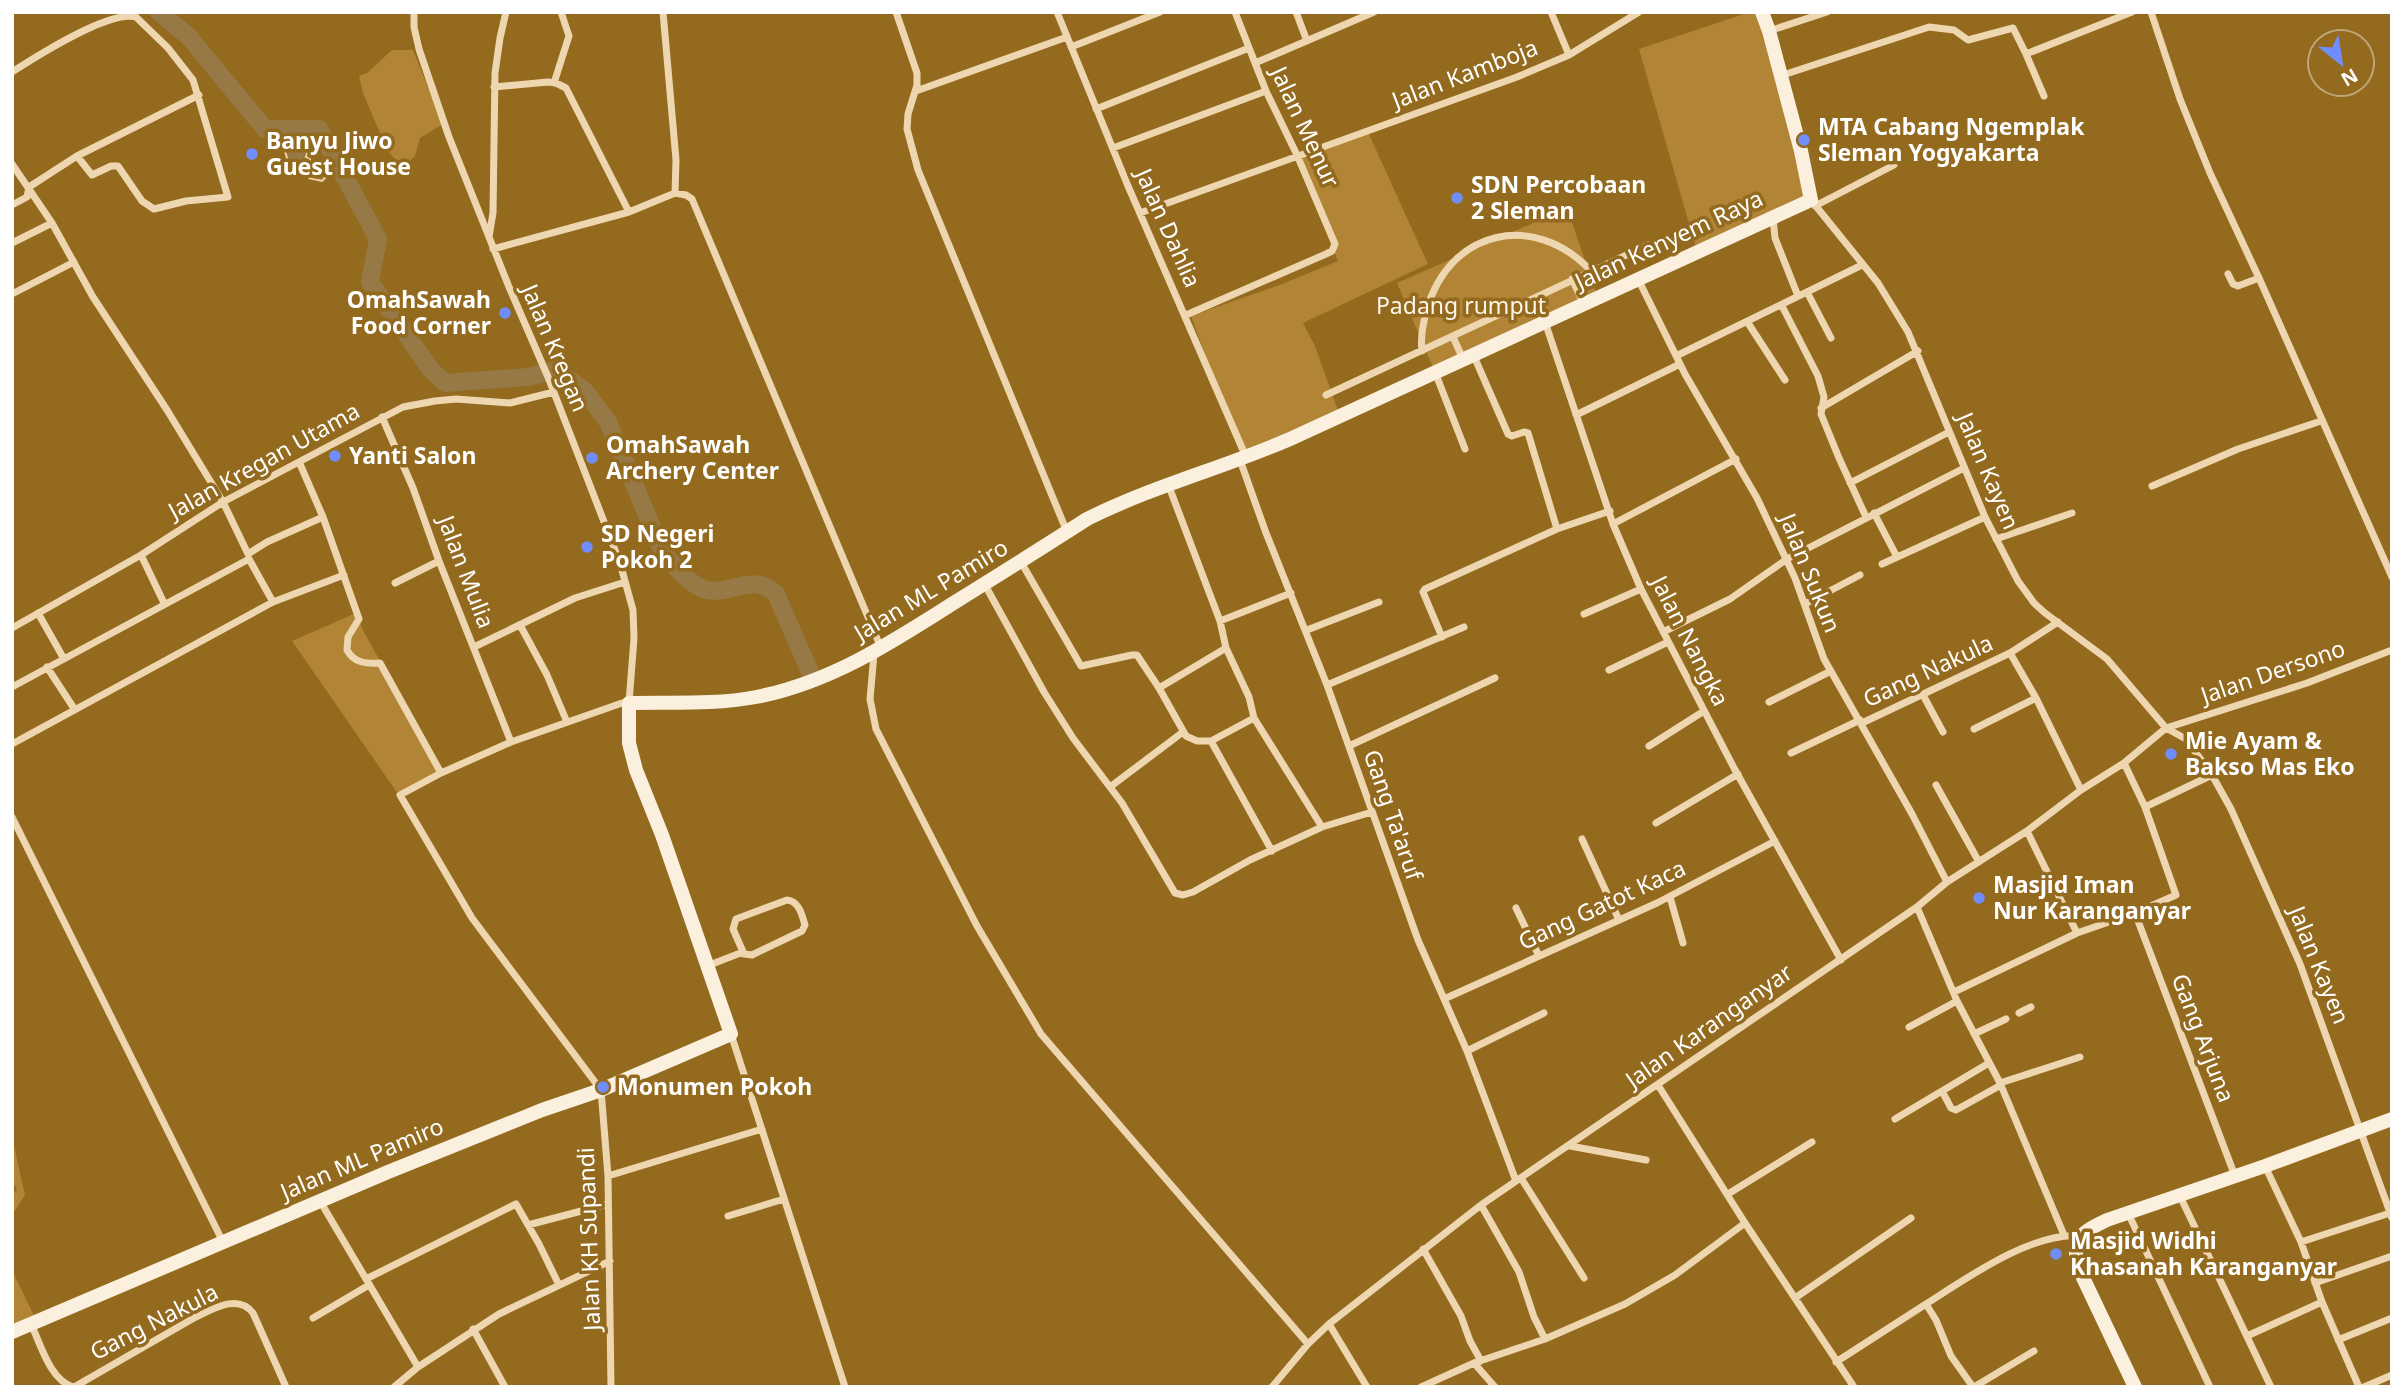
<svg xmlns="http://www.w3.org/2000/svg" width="2404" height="1399" font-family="'Noto Sans',sans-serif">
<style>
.green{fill:#b18436}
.water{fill:#967944;stroke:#f0d3a4;stroke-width:2}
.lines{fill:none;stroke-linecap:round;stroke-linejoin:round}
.river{stroke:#967944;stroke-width:18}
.street{stroke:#eed7b0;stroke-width:7}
.secondary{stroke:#faf0dd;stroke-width:14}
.poi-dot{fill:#708dfc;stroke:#936a1e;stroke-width:2.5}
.labels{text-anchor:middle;stroke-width:7;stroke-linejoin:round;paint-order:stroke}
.street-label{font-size:23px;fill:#fff;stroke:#936a1e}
.poi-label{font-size:23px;font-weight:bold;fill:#fff;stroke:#936a1e;text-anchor:start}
.park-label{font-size:23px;fill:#fcf6ea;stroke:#936a1e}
</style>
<rect width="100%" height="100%" fill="#936a1e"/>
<path class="green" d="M1750,12H1765L1816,194L1696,248L1639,49Z
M392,50H413L443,124L420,138L415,156L402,167L387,150L363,93L359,76L367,73Z
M1368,132L1428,264L1303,323L1315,346L1339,413L1243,458L1191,316L1282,284L1338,261L1294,156Z
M1567,208L1597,295L1434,370L1397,283Z
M356,613L363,630L440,771L398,794L292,641Z
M12,1137L25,1195L12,1215V1194L17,1190L12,1180Z
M12,1270L38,1324L12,1333Z"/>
<path class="water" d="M304,144L308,150L306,157L310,158V163L302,169L289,165L285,151Z
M318,166L328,175L322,181L309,178L306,173Z"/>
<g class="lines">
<path class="river" d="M159,12L189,37L265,129H319L378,239L370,282L431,370L445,383L528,377L556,370L584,390L608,422L660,546C668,560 691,587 707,590C732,595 752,572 776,594L810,672"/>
<path class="street" d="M414,12V27L419,49L449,137L509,287L548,377L620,563L633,610L634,638L629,703H622L511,742L441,773L400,795L472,918L601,1090L608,1176L611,1387
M663,12L676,160L675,193
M896,12L917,73V85L908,114L907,129L918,170L1067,532
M1057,12L1128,186L1246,457
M1296,12L1307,41
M1551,12L1569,55
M2151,12L2180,99L2210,173L2259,278L2392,577
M1769,31L1827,12
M1071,47L1160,12
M2026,54L2044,96
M1255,63L1374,12
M12,72C37,56 109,10 136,17L168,48L193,80L228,197L186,201L154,209L142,201L118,166H111L92,175L77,156
M1780,76L1929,27L1954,30L1968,40L2013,28L2026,54L2132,12
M554,83L569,36L561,12
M494,87L548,82L556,83L566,88L629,212
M916,91L1067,37
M1096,109L1249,48
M1113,148L1266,91
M12,164L52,223L93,297L167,410L223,502L248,554L267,542L323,517
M1811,200L1878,283L1908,332L1985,517L2018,581L2034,603L2045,613L2107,659L2166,728L2307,683L2392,650
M12,205L27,197L29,187L77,156L199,95
M1815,206L1894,165
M1140,213L1517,77L1569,55L1639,12
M1773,218L1775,238L1798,296
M489,237L493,213L495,73L500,38L506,12
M12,243L52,223
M493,249L629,212L675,193L686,195L692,199L881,648
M2228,274L2233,284L2238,286L2259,278
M1572,279L1584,304
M1638,279L1685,374L1757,498L1795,578L1824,659L1912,814L1947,882
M1807,292L1831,338
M12,294L74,262
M1782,306L1818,376L1824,397L1821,414L1839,458L1866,517
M1186,315L1326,254L1332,251L1335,244L1297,155L1266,91L1235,12
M1545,322L1613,524L1641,589L1734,768L1841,960
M1748,323L1785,380
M1453,337L1463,359
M1422,351C1420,336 1423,323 1427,309C1450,229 1535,211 1591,271
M1473,354L1508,434L1512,436L1524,432L1528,433L1557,529
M1676,356L1862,265
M1435,372L1465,449
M1326,395L1648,245
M1821,408L1918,351
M1576,415L1680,364
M382,417L413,488L439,561L511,742
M1240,460L1266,533L1327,685L1418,940L1467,1051L1516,1181
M300,464L323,517L359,619L348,637L347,650C354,663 366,664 380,663L441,773
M1850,483L1949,432
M1168,484L1220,621L1226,648L1249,697L1254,718L1322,827L1372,812
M2152,486L2238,449L2321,421
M1874,513L1897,557
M1613,524L1736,459
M1996,539L2072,513
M141,555L164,603
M1021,562L1081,666L1132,655H1137L1159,688L1186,736L1197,741H1211L1254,718
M1882,564L1985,517
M395,583L439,561
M985,585L1044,692L1073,738L1122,803L1175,893L1183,895L1193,892L1250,860L1322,827
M1805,604L1860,575
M38,613L64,659
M1584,614L1641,589
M1220,621L1291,593
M520,625L547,675L567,722
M12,628L141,555L223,502L403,407L435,401L456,399L510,403L554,392
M1307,630L1379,602
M1663,632L1730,599L1787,559L1964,468
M1442,637L1423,592L1425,589L1557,529L1610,511
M474,647L575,598L625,582
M2010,653L2036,698L2081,790
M874,654L870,699L876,729L977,926L1041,1034L1308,1344
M47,667L75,710
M1609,670L1668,642
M1327,685L1464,627
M12,687L249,559L273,602
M1159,688L1226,648
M1923,695L1943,732
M1769,702L1831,671
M1862,723L2010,653L2058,622
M1974,729L2036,698
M1211,741L1272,851
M12,744L273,602L344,575
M1349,746L1495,678
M1649,746L1704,711
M1791,753L1860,720
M2124,763L2145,807L2176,895L2135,913
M1936,785L1979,862
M1110,787L1183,732
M2145,807L2212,775
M12,817L223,1242
M1656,823L1738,774
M2027,831L2077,933L2135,913L2235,1176
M1582,839L1619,920
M1670,897L1683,943
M787,900C799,901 802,915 805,925L802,931L752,955L744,954L733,929L736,919Z
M1917,907L1957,1001L2000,1083L2064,1235
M1516,908L1539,956
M707,966L743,952
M1954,992L2077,933
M1444,999L1657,903L1775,841
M2019,1013L2031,1007
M1909,1027L1957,1001
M731,1034L845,1387
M1974,1034L2006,1019
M1467,1051L1544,1013
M2000,1083L2080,1057
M1658,1085L1745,1223
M1942,1091L1951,1108L1956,1110L2001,1085
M1895,1119L1989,1063
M1570,1146L1646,1160
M2265,1166L2301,1242L2322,1302L2359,1387
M608,1176L762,1129
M1521,1178L1584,1278
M1728,1194L1812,1142
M2180,1196L2271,1387
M320,1201L418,1367
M1481,1205L1519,1272L1534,1317L1545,1339
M2128,1213L2210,1387
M728,1216L784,1199
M528,1225L608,1204
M2301,1242L2390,1213
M1423,1249L1461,1316L1470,1341L1481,1361
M366,1279L516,1204L539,1244L559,1285
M2315,1283L2392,1256
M1795,1298L1911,1218
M313,1318L369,1285
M31,1324C41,1345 50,1380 73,1387
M1329,1324L1367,1387
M473,1329L505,1387
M2247,1336L2322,1302
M2338,1340L2392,1318
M1836,1362L1926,1304
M1474,1363L1495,1387
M74,1387L194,1318C213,1309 238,1293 253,1313L286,1387
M394,1387L418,1367L499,1314L610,1261
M1272,1387L1308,1344L1329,1324L1481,1205L1917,907L1947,882L2027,831L2081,790L2124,763L2166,728L2186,739L2212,775L2231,809L2300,964L2392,1218
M1421,1387L1474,1363L1545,1339L1625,1304L1675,1275L1745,1223L1854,1387
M1973,1387L1951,1356L1936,1320L1926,1304C1967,1278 2031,1232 2080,1236
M1974,1387L2034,1351
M2364,1387L2392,1375"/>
<path class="secondary" d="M12,1332L388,1172L542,1110L601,1090L731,1034L662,835L636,770L629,743V703C671,702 715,705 756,697C829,683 891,643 952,604C997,576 1042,548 1087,519C1153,486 1223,468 1290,439L1811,200L1801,151L1769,31L1762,12
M2135,1387L2077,1265C2072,1237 2084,1231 2107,1220L2265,1166L2392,1119"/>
</g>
<g class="poi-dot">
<circle cx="1804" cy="140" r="7"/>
<circle cx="252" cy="154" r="7"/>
<circle cx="1457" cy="198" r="7"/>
<circle cx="505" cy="313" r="7"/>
<circle cx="335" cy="456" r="7"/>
<circle cx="592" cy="458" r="7"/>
<circle cx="587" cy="547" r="7"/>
<circle cx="2171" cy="754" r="7"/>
<circle cx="1979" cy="898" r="7"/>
<circle cx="603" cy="1087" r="7"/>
<circle cx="2056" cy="1254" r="7"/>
</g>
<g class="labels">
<g class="street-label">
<text transform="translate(1465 74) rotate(-21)" y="8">Jalan Kamboja</text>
<text transform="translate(1305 127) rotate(65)" y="8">Jalan Menur</text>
<text transform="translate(1168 228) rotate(66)" y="8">Jalan Dahlia</text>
<text transform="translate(1669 240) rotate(-25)" y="8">Jalan Kenyem Raya</text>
<text transform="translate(555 348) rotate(67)" y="8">Jalan Kregan</text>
<text transform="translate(264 461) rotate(-29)" y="8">Jalan Kregan Utama</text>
<text transform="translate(1988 471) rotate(67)" y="8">Jalan Kayen</text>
<text transform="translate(466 572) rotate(69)" y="8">Jalan Mulia</text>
<text transform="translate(1810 573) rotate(68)" y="8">Jalan Sukun</text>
<text transform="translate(931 590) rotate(-31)" y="8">Jalan ML Pamiro</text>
<text transform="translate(1690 641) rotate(63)" y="8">Jalan Nangka</text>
<text transform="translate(1928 671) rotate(-25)" y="8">Gang Nakula</text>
<text transform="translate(2273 672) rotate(-19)" y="8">Jalan Dersono</text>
<text transform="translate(1393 815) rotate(71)" y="8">Gang Ta'aruf</text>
<text transform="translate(1602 905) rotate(-25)" y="8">Gang Gatot Kaca</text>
<text transform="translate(2319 965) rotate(68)" y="8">Jalan Kayen</text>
<text transform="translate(1709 1026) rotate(-35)" y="8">Jalan Karanganyar</text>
<text transform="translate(2203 1038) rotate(69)" y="8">Gang Arjuna</text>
<text transform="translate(362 1159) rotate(-23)" y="8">Jalan ML Pamiro</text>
<text transform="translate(589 1239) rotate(-92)" y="8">Jalan KH Supandi</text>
<text transform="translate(154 1322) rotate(-27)" y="8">Gang Nakula</text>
</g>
<g class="poi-label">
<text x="1818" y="135">MTA Cabang Ngemplak<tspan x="1818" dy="26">Sleman Yogyakarta</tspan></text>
<text x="266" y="149">Banyu Jiwo<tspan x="266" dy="26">Guest House</tspan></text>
<text x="1471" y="193">SDN Percobaan<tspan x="1471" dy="26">2 Sleman</tspan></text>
<text x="491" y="308" text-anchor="end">OmahSawah<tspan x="491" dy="26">Food Corner</tspan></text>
<text x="606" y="453">OmahSawah<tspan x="606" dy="26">Archery Center</tspan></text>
<text x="349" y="464">Yanti Salon</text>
<text x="601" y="542">SD Negeri<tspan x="601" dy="26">Pokoh 2</tspan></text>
<text x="2185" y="749">Mie Ayam &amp;<tspan x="2185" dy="26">Bakso Mas Eko</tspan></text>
<text x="1993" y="893">Masjid Iman<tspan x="1993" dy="26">Nur Karanganyar</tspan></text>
<text x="617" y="1095">Monumen Pokoh</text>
<text x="2070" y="1249">Masjid Widhi<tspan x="2070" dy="26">Khasanah Karanganyar</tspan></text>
</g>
<g class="park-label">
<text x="1461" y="314">Padang rumput</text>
</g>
</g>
<rect width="2404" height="1399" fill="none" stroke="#ffffff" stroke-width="28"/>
<g transform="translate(2341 63) rotate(150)"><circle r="33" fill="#936a1e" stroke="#bea678" stroke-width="2"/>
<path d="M0-5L12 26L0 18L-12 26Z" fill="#708dfc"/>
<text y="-10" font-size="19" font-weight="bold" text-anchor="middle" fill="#ffffff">N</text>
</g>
</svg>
